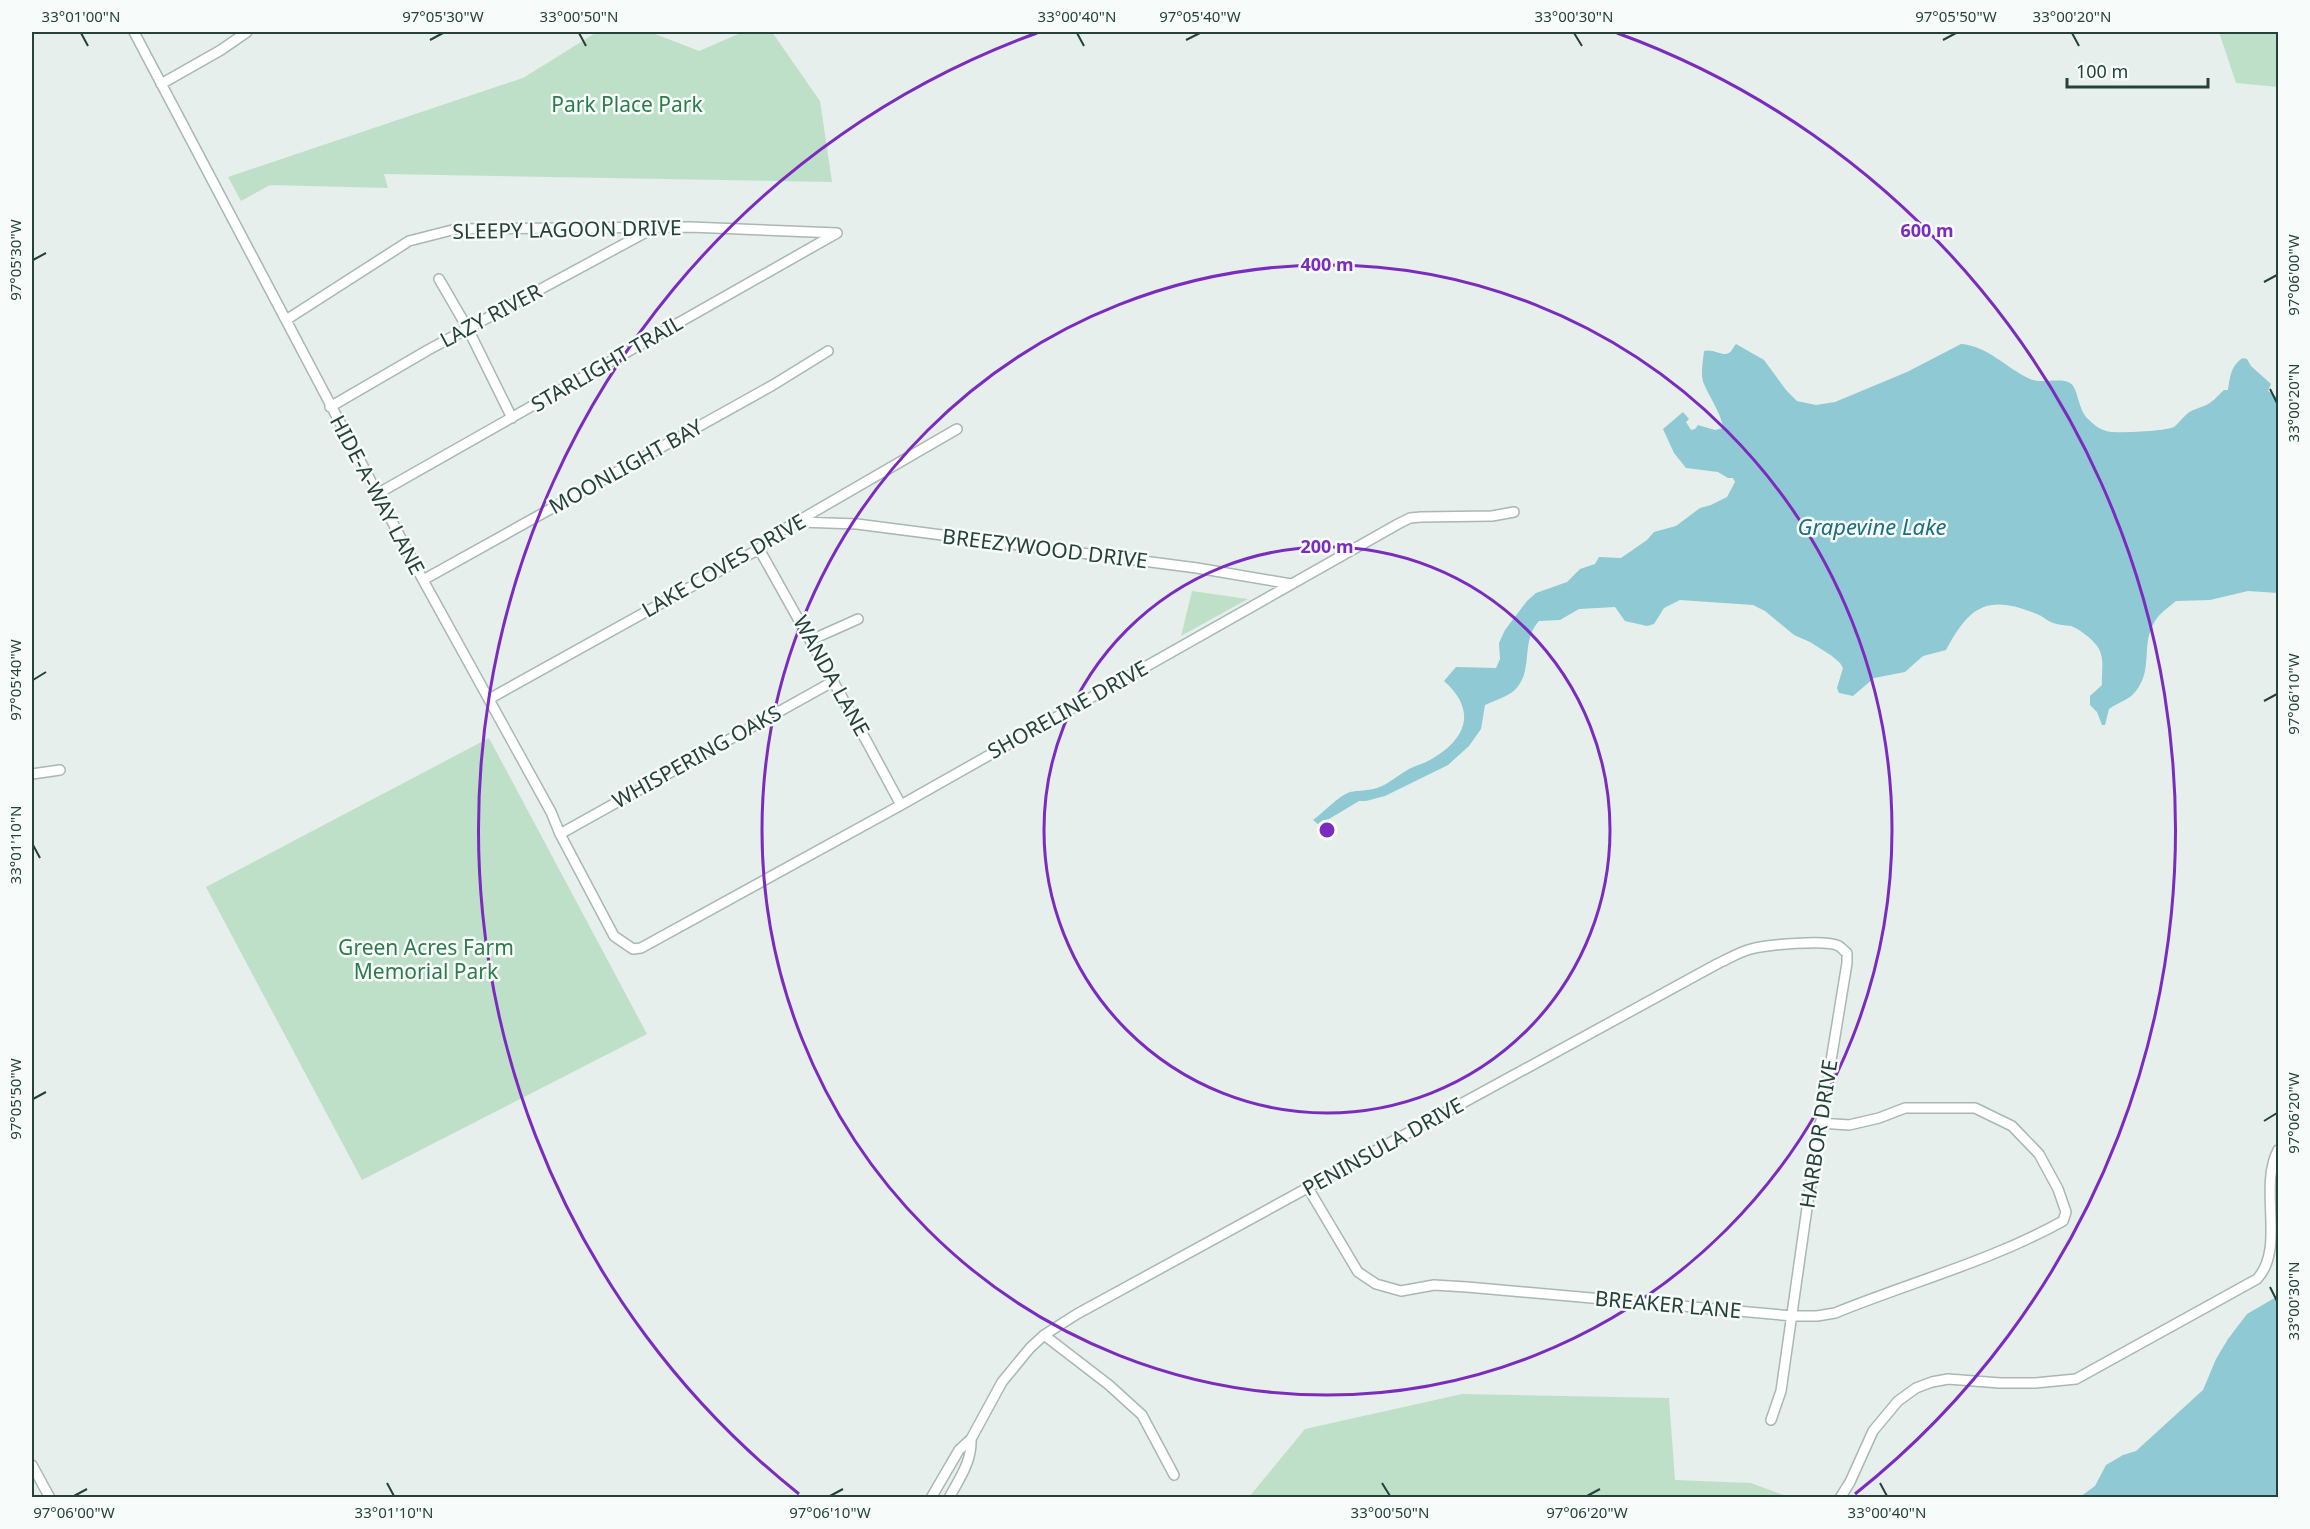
<svg xmlns="http://www.w3.org/2000/svg" width="2310" height="1529" font-family="'Noto Sans',sans-serif">
<style>
.green{fill:#bfe0c8}
.water{fill:#8ec9d4}
.lines{fill:none;stroke-linecap:round;stroke-linejoin:round}
.minor-casing{stroke:#a8b8b2;stroke-width:12}
.minor{stroke:#fff;stroke-width:9}
.ticks{fill:none;stroke:#24423a;stroke-width:2}
.ring{fill:none;stroke:#7b2cbf;stroke-width:3}
.labels{text-anchor:middle;stroke-width:5;stroke-linejoin:round;paint-order:stroke}
.park-label{font-size:21px;fill:#2d7a4b;stroke:#f7fbf9}
.street-label{font-size:21px;fill:#24423a;stroke:#f7fbf9}
.water-label{font-size:22px;font-style:italic;fill:#1c6f80;stroke:#f7fbf9}
.centre{fill:#7b2cbf;stroke:#f7fbf9;stroke-width:3}
.ring-label{font-size:18px;text-anchor:middle;font-weight:bold;fill:#7b2cbf;stroke:#f7fbf9;stroke-width:5;stroke-linejoin:round;paint-order:stroke}
.neatline{fill:none;stroke:#24423a;stroke-width:2}
.ticks-label{font-size:15px;text-anchor:middle;fill:#24423a}
</style>
<rect width="100%" height="100%" fill="#e6efeb"/>
<path class="green" d="M597,32H650L699,51L743,32H772L820,101L832,182L384,174L388,188L270,185L241,201L228,177L523,78Z
M2219,32H2278V87L2236,83Z
M1192,591L1248,599L1181,636Z
M489,738L647,1034L362,1180L206,887Z
M1462,1394L1669,1398L1675,1480L1751,1483L1789,1497H1249L1305,1429Z"/>
<path class="water" d="M1736,344L1764,360L1786,390L1797,401L1816,405L1835,402L1907,372L1961,344C1988,346 2006,368 2030,379C2041,384 2061,377 2070,383C2078,387 2078,410 2088,419C2093,424 2099,429 2106,431C2114,434 2167,431 2174,427C2179,423 2182,418 2187,414C2193,408 2204,408 2211,402C2216,399 2220,393 2224,390H2228C2230,377 2231,365 2243,358L2247,359L2251,366L2271,384L2268,391L2275,396L2278,394V593L2248,591L2210,600L2176,601C2169,607 2160,613 2155,621C2140,645 2154,668 2136,691C2129,700 2119,702 2109,709L2105,725H2102L2097,712L2090,705V696L2102,685C2101,673 2105,661 2099,649C2094,640 2081,630 2071,626C2065,625 2059,625 2053,623C2047,621 2043,616 2037,614C1988,594 1970,605 1946,650L1923,656L1905,672L1874,678L1853,696L1839,693L1837,688L1843,668L1840,663L1832,656L1810,642L1794,635L1765,611L1753,605L1680,600L1664,608L1654,624L1647,626L1625,621L1615,607L1579,609L1560,620L1539,621C1519,642 1536,675 1511,693C1503,698 1493,701 1485,705L1481,729L1469,746L1448,765L1385,796L1366,801H1359L1319,825L1313,820C1324,812 1337,797 1350,792C1359,790 1368,791 1377,788C1389,784 1398,775 1409,769C1416,765 1423,764 1430,760C1466,740 1478,711 1444,681L1456,667L1496,668L1500,659L1499,643L1505,630L1527,601L1536,593L1567,582L1580,569L1595,564L1599,557L1621,558L1647,540L1654,532L1676,526L1700,508L1711,505L1727,497L1735,482L1733,478H1728L1718,472L1686,468L1674,453L1663,429L1683,412L1689,419L1686,422L1691,430L1695,429L1698,425L1715,430L1723,428C1723,417 1709,396 1704,384C1700,375 1703,362 1704,351C1713,348 1723,357 1729,353C1732,351 1733,347 1736,344Z
M2278,1296V1497H2080L2095,1486L2106,1465L2123,1455L2136,1451L2203,1390L2216,1359L2228,1339L2247,1314Z"/>
<g class="lines">
<defs>
<path id="minor" d="M134,32L423,580L551,812L560,834L614,936L633,949L641,948L901,805L1398,524L1410,518L1421,517L1492,516L1514,512
M161,84L221,50L247,32
M439,279L468,329L512,418
M286,320L409,241L456,229L690,227L837,233
M330,407L428,350L650,230
M377,494L837,233
M800,522L857,524L1197,568L1291,584
M759,549L867,742L901,805
M423,580L773,385L828,351
M811,640L858,619
M489,699L759,549L774,535L957,429
M32,774L60,770
M560,834L834,681
M1308,1188L1358,1272L1376,1284L1401,1291L1434,1285L1467,1287L1793,1316H1817L1835,1313C1911,1282 1991,1261 2063,1221L2066,1212L2058,1189L2039,1154L2012,1126L1975,1108H1905L1879,1118L1849,1125L1820,1123
M1044,1335L1109,1385L1142,1415L1174,1475
M32,1465L50,1498
M931,1498L959,1450L971,1439L1002,1382L1030,1348L1044,1335L1077,1314L1717,964C1728,959 1739,952 1751,949C1766,945 1826,939 1839,946C1842,948 1844,951 1847,953V963L1808,1201L1781,1391L1771,1420
M949,1498C959,1479 972,1462 971,1439
M1840,1498L1850,1482L1873,1431L1898,1401L1916,1388L1932,1382L1948,1379L2000,1383H2035L2076,1379L2257,1279C2286,1248 2258,1188 2278,1150"/>
</defs>
<use href="#minor" class="minor-casing"/>
<use href="#minor" class="minor"/>
</g>
<path class="ticks" d="M81,33L88,46M579,33L586,46M1077,33L1084,46M1574,33L1582,46M2072,33L2079,46M430,40L443,33M1186,40L1200,33M1943,40L1956,33M33,260L46,253M2264,282L2277,275M2270,389L2277,403M33,680L46,672M2264,701L2277,694M33,845L40,858M33,1099L46,1092M2264,1121L2277,1113M2270,1287L2277,1301M387,1483L394,1496M1382,1483L1390,1496M1880,1483L1887,1496M74,1496L87,1489M830,1496L843,1489M1587,1496L1600,1489"/>
<g class="ring">
<circle cx="1327" cy="830" r="283"/>
<circle cx="1327" cy="830" r="565"/>
<path d="M799 1494A848 848 0 0 1 1037 33M1617 33A848 848 0 0 1 1855 1494"/>
</g>
<g class="labels">
<g class="park-label">
<text x="627" y="112">Park Place Park</text>
<text x="426" y="955">Green Acres Farm<tspan x="426" dy="24">Memorial Park</tspan></text>
</g>
<g class="street-label">
<text transform="translate(567 230) rotate(-1)" y="7">SLEEPY LAGOON DRIVE</text>
<text transform="translate(491 316) rotate(-28)" y="7">LAZY RIVER</text>
<text transform="translate(607 364) rotate(-30)" y="7">STARLIGHT TRAIL</text>
<text transform="translate(626 467) rotate(-29)" y="7">MOONLIGHT BAY</text>
<text transform="translate(377 495) rotate(62)" y="7">HIDE-A-WAY LANE</text>
<text transform="translate(1045 549) rotate(7)" y="7">BREEZYWOOD DRIVE</text>
<text transform="translate(724 566) rotate(-30)" y="7">LAKE COVES DRIVE</text>
<text transform="translate(831 676) rotate(61)" y="7">WANDA LANE</text>
<text transform="translate(1068 710) rotate(-29)" y="7">SHORELINE DRIVE</text>
<text transform="translate(697 757) rotate(-29)" y="7">WHISPERING OAKS</text>
<text transform="translate(1819 1134) rotate(-81)" y="7">HARBOR DRIVE</text>
<text transform="translate(1383 1147) rotate(-29)" y="7">PENINSULA DRIVE</text>
<text transform="translate(1668 1305) rotate(5)" y="7">BREAKER LANE</text>
</g>
<g class="water-label">
<text x="1872" y="535">Grapevine Lake</text>
</g>
</g>
<circle cx="1327" cy="830" r="9" class="centre"/>
<g class="ring-label">
<text x="1927" y="237">600 m</text>
<text x="1327" y="271">400 m</text>
<text x="1327" y="553">200 m</text>
</g>
<rect width="2310" height="1529" fill="none" stroke="#f7fbf9" stroke-width="66"/>
<path d="M2067 78v9h141v-9" fill="none" stroke="#24423a" stroke-width="3"/>
<text x="2076" y="78" font-size="18" fill="#24423a" stroke="#f7fbf9" stroke-width="4.5" paint-order="stroke">100 m</text>
<rect x="33" y="33" width="2244" height="1463" class="neatline"/>
<g class="ticks-label">
<text x="81" y="22">33°01'00"N</text>
<text x="443" y="22">97°05'30"W</text>
<text x="579" y="22">33°00'50"N</text>
<text x="1077" y="22">33°00'40"N</text>
<text x="1200" y="22">97°05'40"W</text>
<text x="1574" y="22">33°00'30"N</text>
<text x="1956" y="22">97°05'50"W</text>
<text x="2072" y="22">33°00'20"N</text>
<text transform="translate(16 260) rotate(-90)" y="5">97°05'30"W</text>
<text transform="translate(2294 275) rotate(-90)" y="5">97°06'00"W</text>
<text transform="translate(2294 403) rotate(-90)" y="5">33°00'20"N</text>
<text transform="translate(16 680) rotate(-90)" y="5">97°05'40"W</text>
<text transform="translate(2294 694) rotate(-90)" y="5">97°06'10"W</text>
<text transform="translate(16 845) rotate(-90)" y="5">33°01'10"N</text>
<text transform="translate(16 1099) rotate(-90)" y="5">97°05'50"W</text>
<text transform="translate(2294 1113) rotate(-90)" y="5">97°06'20"W</text>
<text transform="translate(2294 1301) rotate(-90)" y="5">33°00'30"N</text>
<text x="74" y="1518">97°06'00"W</text>
<text x="394" y="1518">33°01'10"N</text>
<text x="830" y="1518">97°06'10"W</text>
<text x="1390" y="1518">33°00'50"N</text>
<text x="1587" y="1518">97°06'20"W</text>
<text x="1887" y="1518">33°00'40"N</text>
</g>
</svg>
